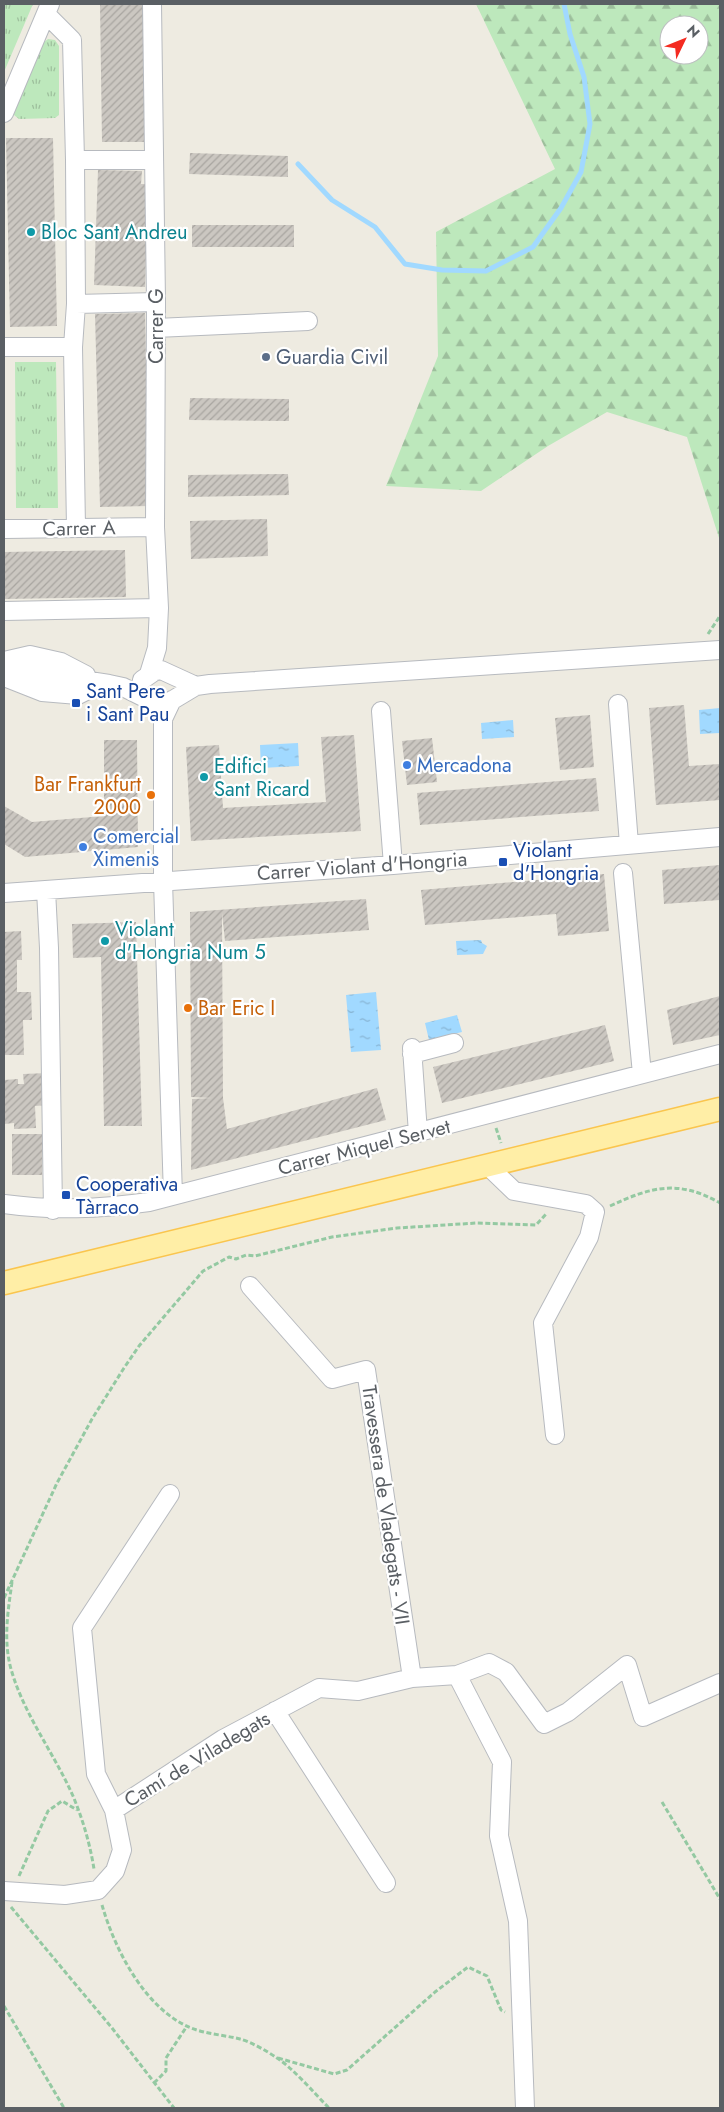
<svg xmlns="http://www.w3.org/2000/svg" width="724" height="2112" font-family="Jost,sans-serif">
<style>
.grass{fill:url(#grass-tufts)}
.forest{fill:url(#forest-firs);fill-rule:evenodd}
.water{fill:url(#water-ripples)}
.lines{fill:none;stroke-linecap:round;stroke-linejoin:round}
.stream{stroke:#a1d9ff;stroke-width:5}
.building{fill:url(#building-hatch)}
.minor-casing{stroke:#b7babf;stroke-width:20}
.major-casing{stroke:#fac54e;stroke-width:25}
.path{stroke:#94c9a2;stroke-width:3;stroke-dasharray:5 2.5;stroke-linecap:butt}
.minor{stroke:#fff;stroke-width:18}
.major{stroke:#ffeea6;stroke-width:22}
.culture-dot{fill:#0f9aa8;stroke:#fff;stroke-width:2}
.service-dot{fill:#5c6f8a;stroke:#fff;stroke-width:2}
.transit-dot{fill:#1a4fb4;stroke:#fff;stroke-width:2}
.shop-dot{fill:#3f7fe0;stroke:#fff;stroke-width:2}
.food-dot{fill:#e8710a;stroke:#fff;stroke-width:2}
.labels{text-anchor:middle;stroke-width:4.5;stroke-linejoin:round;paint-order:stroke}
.culture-label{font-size:20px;fill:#0d838f;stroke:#fff;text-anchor:start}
.street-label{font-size:20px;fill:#5a5f64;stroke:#fff}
.service-label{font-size:20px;fill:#4e5e75;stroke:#fff;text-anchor:start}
.transit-label{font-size:20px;fill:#164399;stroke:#fff;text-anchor:start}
.shop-label{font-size:20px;fill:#366cbe;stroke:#fff;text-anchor:start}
.food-label{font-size:20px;fill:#c56008;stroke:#fff;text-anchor:end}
</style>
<defs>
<pattern id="grass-tufts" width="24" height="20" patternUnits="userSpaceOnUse" patternTransform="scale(1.25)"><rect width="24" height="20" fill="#bde8bc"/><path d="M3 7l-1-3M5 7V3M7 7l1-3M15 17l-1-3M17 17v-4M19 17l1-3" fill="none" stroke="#9dbf9c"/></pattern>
<pattern id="forest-firs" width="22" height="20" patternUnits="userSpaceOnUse" patternTransform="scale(1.25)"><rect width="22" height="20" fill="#bde8bc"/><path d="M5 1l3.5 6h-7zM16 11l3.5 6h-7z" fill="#9dbf9c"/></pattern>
<pattern id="water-ripples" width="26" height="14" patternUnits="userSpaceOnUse" patternTransform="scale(1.25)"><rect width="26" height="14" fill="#a1d9ff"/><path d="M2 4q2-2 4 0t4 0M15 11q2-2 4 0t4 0" fill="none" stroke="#86b3d2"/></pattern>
<pattern id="building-hatch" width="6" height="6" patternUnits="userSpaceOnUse" patternTransform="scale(1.25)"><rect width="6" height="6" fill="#cbc7c1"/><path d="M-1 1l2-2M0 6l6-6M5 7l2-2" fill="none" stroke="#a8a5a0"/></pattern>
</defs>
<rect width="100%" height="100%" fill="#eeebe1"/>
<path class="grass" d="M4,4H33L4,72Z
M48,39L55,40L59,46V115L55,118L19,119L14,115V109L43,43Z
M15,362H56L58,508H16Z"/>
<path class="forest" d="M476,4H720V541L687,437L607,412L548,446L481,491L386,486L438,356L436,232L555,169ZM669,25H699V55H669Z"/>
<path class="water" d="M720,708V733L700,734L699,710Z
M513,720L514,737L482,739L481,723Z
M298,743L299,766L261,768L260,745Z
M481,940L482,943L487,946L483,954L457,955L456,941Z
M376,992L381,1050L351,1052L346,995Z
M457,1015L462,1032L429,1040L425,1023Z"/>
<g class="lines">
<path class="stream" d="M298,164L332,200L375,227L405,264L442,270L486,271L533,247L561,208L581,172L590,124L584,77L570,34L564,4"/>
</g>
<path class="building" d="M100,4H147L149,142H102Z
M6,138H53L57,326L10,327Z
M190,153L288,156V177L189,174Z
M98,170L142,171L141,184H148L145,287L94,285Z
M192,225H294V247H192Z
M145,313L149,506L100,507L95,314Z
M190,398L289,399V421L189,420Z
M288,474L289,495L188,497V475Z
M267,519L268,556L191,559L190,521Z
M125,550L126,597L4,599V552Z
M684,705L689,766L720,764V800L656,805L649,708Z
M590,715L594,767L560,770L555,718Z
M354,735L361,831L191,841L186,747L219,745L223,808L326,802L321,737Z
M432,738L437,782L407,785L402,741Z
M104,740H137L138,847L25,857L4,844V806L32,822L104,816Z
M596,778L599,811L420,825L417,793Z
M720,865V900L664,904L662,870Z
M604,874L609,931L558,936L556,914L425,925L421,890Z
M366,899L369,930L225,941L222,913L223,1098L227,1129L377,1088L386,1120L191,1170L192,1099L212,1098L191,1097L190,912Z
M136,922L142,1126H104L101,957L73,958L72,924Z
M21,931L22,960H17V992H31L32,1020H23L24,1055H4V932Z
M720,996V1035L673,1045L667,1010Z
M605,1025L614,1061L442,1103L433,1067Z
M48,1073L49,1105L35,1106L36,1128L14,1129V1123L4,1124V1080L18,1079V1084H24L23,1074Z
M12,1134H42V1175H12Z"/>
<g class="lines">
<defs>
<path id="minor" d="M46,14L72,40L75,160L76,304L73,347L76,528
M4,113L50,4
M75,160H154
M76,304L156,302
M156,328L308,321
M4,347H73
M4,529L155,527
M4,611L159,608
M4,661L30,655L61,662L86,675
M4,668L109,684L123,687L159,705L171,701L196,686L210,684L720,650
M149,674L157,648L159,608L155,527L156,302L152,4
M4,677L42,692L78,695L102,683
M142,680L155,671L161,670L196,686
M172,700L163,719V881L173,1196
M618,704L629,844
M381,711L393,865
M623,873L642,1074
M46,890L49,948L53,1210
M4,893L393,865L720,837
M412,1048L418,1133
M412,1054L454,1043
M487,1165L514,1191L586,1204L595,1212L589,1237L543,1323L555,1435
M4,1204C56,1211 98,1209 149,1202L720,1054
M250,1286L332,1379L366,1370L412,1678
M457,1675L502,1762L499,1836L518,1921L525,2108
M275,1711L386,1883
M114,1810L223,1739L319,1688L358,1691L412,1678L457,1675L489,1663L506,1672L544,1724L568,1712L627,1665L643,1717L720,1683
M4,1891L65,1895L98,1890L115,1871L122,1850L114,1810L96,1774L82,1628L170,1494"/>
<path id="major" d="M4,1283L720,1109"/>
</defs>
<use href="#minor" class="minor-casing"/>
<use href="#major" class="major-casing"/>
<path class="path" d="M708,634L720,616
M496,1128L501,1143
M610,1206C651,1187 678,1179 720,1203
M12,1582C8,1611 3,1640 11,1669C24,1715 54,1753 73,1796C83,1820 90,1844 94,1869
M4,1598L57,1483L92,1419L124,1368L139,1346L203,1271L229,1257L236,1259L246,1255L255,1256L332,1237L397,1228L477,1223L536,1225L547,1213
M662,1802L720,1899
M19,1876L48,1811L62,1801L77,1810
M102,1905C115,1950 145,2009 191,2028C206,2034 224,2035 240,2039C251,2042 267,2051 277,2058C294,2069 314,2093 329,2108
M11,1907L112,2028L174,2108
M4,2006L64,2108
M278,2058L334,2074L347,2070L435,1992L468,1967L487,1976L501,2010L505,2012
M154,2083L166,2071V2058L187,2026"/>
<use href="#minor" class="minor"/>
<use href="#major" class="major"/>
</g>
<g class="culture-dot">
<circle cx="31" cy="232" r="5"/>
<circle cx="204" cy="777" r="5"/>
<circle cx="105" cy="941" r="5"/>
</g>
<circle class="service-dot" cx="266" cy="357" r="5"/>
<g class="transit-dot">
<rect x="71" y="698" width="10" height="10" rx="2.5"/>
<rect x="498" y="857" width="10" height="10" rx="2.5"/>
<rect x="61" y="1190" width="10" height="10" rx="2.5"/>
</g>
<g class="shop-dot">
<circle cx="407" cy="765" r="5"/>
<circle cx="83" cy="847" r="5"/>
</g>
<g class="food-dot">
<circle cx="151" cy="795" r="5"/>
<circle cx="188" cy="1008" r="5"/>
</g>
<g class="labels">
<g class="culture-label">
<text x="41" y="239">Bloc Sant Andreu</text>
<text x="214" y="773">Edifici<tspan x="214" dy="23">Sant Ricard</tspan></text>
<text x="115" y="936">Violant<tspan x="115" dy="23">d'Hongria Num 5</tspan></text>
</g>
<g class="street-label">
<text transform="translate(156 326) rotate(-90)" y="7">Carrer G</text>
<text transform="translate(79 528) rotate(-1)" y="7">Carrer A</text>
<text transform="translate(362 866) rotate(-4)" y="7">Carrer Violant d'Hongria</text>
<text transform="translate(364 1147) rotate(-14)" y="7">Carrer Miquel Servet</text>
<text transform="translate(386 1505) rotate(82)" y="7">Travessera de Vladegats - VII</text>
<text transform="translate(197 1759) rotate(-31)" y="7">Camí de Viladegats</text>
</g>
<g class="service-label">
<text x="276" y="364">Guardia Civil</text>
</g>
<g class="transit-label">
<text x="86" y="698">Sant Pere<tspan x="86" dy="23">i Sant Pau</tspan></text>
<text x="513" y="857">Violant<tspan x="513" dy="23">d'Hongria</tspan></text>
<text x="76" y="1191">Cooperativa<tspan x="76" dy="23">Tàrraco</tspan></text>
</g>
<g class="shop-label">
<text x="417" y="772">Mercadona</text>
<text x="93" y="843">Comercial<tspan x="93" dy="23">Ximenis</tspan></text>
</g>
<g class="food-label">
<text x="141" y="791">Bar Frankfurt<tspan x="141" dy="23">2000</tspan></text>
<text x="198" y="1015" text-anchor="start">Bar Eric I</text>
</g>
</g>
<rect width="724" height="2112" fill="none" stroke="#5a5f64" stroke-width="10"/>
<g transform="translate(684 40) rotate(47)"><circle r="24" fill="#ffffff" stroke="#bdbfc1"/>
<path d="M0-4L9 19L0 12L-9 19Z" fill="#f42b21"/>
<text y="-8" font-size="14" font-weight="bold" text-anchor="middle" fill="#5a5f64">N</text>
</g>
</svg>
